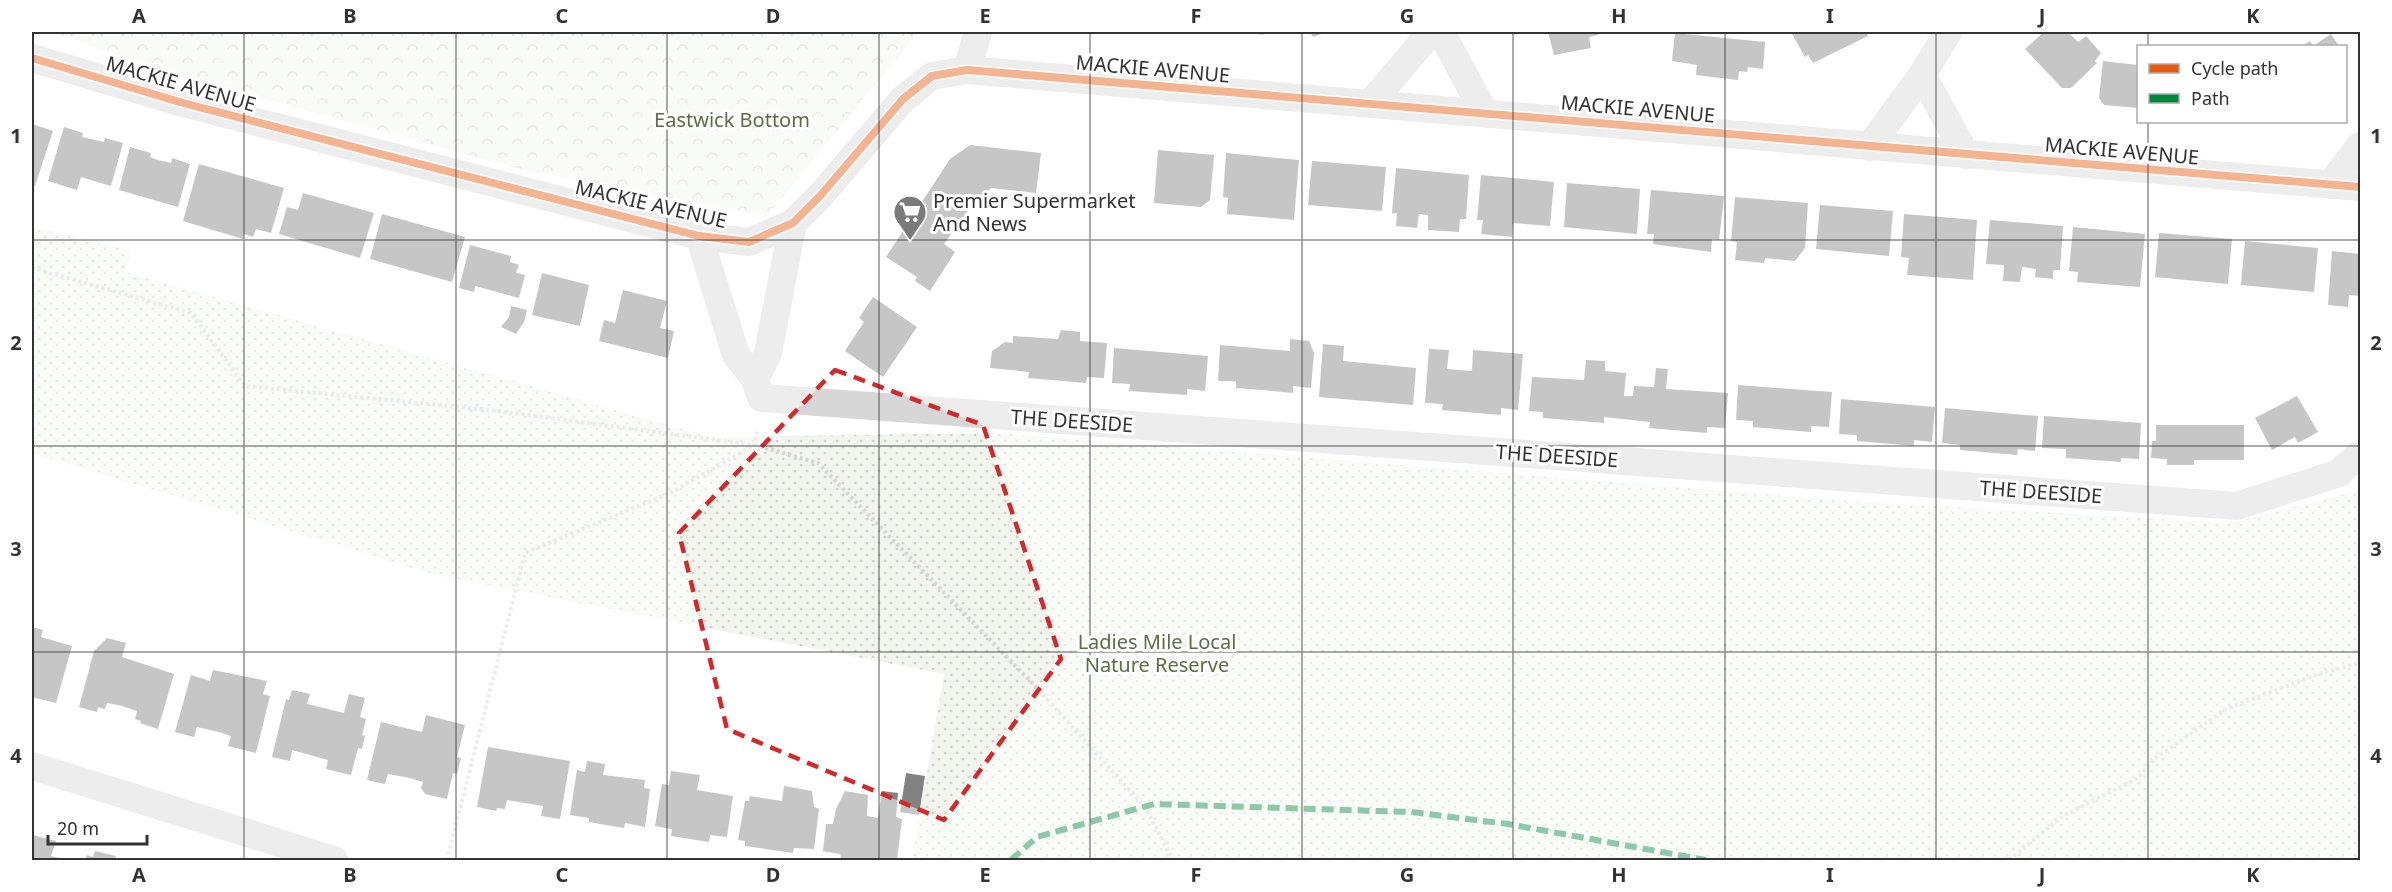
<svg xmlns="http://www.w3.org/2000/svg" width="2392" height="892" font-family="'Noto Sans',sans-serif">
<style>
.grass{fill:url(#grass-dots)}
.forest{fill:url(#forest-crowns)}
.building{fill:#818181}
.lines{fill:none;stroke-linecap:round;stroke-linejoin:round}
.path{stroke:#d6d6d6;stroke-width:4;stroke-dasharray:3 3;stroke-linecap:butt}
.minor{stroke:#d7d7d7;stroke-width:28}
.quiet{stroke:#00873e;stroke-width:6;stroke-dasharray:12 6;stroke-linecap:butt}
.cycleway-casing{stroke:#fff;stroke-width:11}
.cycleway{stroke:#e8590c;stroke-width:8}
.marked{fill:none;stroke:#d62828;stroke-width:4.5;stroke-dasharray:12 8;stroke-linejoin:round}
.grid{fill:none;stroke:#333;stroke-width:1.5;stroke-opacity:0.55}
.labels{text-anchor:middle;stroke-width:6;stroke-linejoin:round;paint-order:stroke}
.street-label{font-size:20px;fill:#333;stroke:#fff}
.park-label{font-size:20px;fill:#56703f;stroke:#fff}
.poi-label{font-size:20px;fill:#333;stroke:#fff;text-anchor:start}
.neatline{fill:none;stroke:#333;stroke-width:2}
.grid-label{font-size:20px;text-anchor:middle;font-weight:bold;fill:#333}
</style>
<defs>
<pattern id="grass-dots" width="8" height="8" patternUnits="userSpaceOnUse" patternTransform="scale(1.5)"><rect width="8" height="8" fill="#f1f5ed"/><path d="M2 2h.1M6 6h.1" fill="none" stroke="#cfd2cc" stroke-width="1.8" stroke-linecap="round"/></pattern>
<pattern id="forest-crowns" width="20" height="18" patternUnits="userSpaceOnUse" patternTransform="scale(1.5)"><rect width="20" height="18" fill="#f1f5ed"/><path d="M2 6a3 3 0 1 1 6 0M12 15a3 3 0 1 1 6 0" fill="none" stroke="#cfd2cc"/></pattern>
</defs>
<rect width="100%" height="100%" fill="#fff"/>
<path class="grass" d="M32,227L131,251L125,272L711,437L997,433L1851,501L2230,523L2360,490V860H912L944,674L436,575L32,453Z"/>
<path class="forest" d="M52,32H919L767,216L524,170L174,74Z"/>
<path class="building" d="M1245,32H1264L1263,35Z
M1310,32H1327L1313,37Z
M1548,32H1597L1598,35L1589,37L1591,48L1554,55Z
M1791,32H1866L1868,36L1813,63L1808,55L1805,57Z
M2044,32H2068L2078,42L2086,36L2101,53L2095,61L2097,63L2071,88H2062L2025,49Z
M1675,33L1765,42L1763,69L1748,67L1747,72L1739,71L1738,80L1696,75L1697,65L1672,61Z
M2331,34L2339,46H2302L2310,41L2313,46Z
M2103,61L2138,65V108L2104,105L2099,98Z
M32,124L53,131L35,186L32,184Z
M64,127L83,133L82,137L104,142L105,138L123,143L111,186L81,177L77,190L48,181Z
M970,145L1041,153L1036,193L991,188L972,205L944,244L955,252L930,291L915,281L917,277L886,257L950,159Z
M130,147L151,153L150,157L158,160L171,163L172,158L190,164L178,207L119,190Z
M1158,150L1214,155L1210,200L1201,207L1154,203Z
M1226,153L1299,160L1294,220L1227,214L1228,198L1223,197Z
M1312,161L1386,167L1382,211L1308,205Z
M199,164L284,188L271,233L256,229L253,237L244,234L243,239L183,221Z
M1396,168L1469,175L1466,219H1460L1459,232L1428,230V215L1419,214L1417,228L1396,226L1397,213H1392Z
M1481,175L1554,182L1550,226L1513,223L1512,237L1481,234L1483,220H1477Z
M1567,183L1640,189L1637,234L1564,227Z
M1651,190L1724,196L1719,240L1712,239L1711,252L1653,244L1654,234H1647Z
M303,193L374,213L360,258L279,234L287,207L298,210Z
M1735,197L1808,203L1805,248L1795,261L1765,258L1764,263L1735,260L1737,242L1731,241Z
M1820,205L1893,211L1889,256L1816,249Z
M382,214L465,237L452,282L370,259Z
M1904,214L1977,220L1973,280L1907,275L1909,258L1901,257Z
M1990,220L2063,226L2060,270H2053V279L2035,277L2036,269L2022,267L2020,282L2003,281L2004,265L1986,264Z
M2073,227L2145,234L2140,287L2077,282L2078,272L2069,271Z
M2159,233L2232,239L2228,284L2155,277Z
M2245,241L2318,248L2314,292L2241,285Z
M470,245L511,256L510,262L519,265L516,273L525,275L519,298L475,286L474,292L459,288Z
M2332,251L2360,254V296L2349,295L2348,307L2328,305Z
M542,273L589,285L580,326L532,315Z
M623,290L667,301L660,328L674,331L668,358L599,341L604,320L615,323Z
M873,297L917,327L883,377L845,351L864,322L859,318Z
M511,306L527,310L524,322L516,334L501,327L509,317Z
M1061,330L1080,332V341L1107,343L1104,378L1087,377L1086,383L1028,378L1029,372L990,368L992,351L1005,342L1013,343V336L1058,339Z
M1290,339L1309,341L1314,353L1311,388L1293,386V393L1262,390L1236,388V381H1218L1220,345L1290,351Z
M1323,344L1344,346L1343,361L1416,368L1413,405L1319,397Z
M1114,348L1208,356L1205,391L1187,389V395L1129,391L1130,384L1112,383Z
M1429,349L1449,350L1447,369L1472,371L1473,350L1523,354L1518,410L1501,408V415L1442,410L1443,404L1425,403Z
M1586,360L1605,361V371L1626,373L1624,396H1633L1634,386L1654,387L1656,368L1668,369L1666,389L1728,393L1725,428L1707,427V433L1649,428L1650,422L1604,417V423L1543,418V412L1529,411L1532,377L1584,380Z
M1738,385L1832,392L1829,427L1811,426V432L1753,427V421L1736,420Z
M2297,396L2318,432L2298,443L2295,437L2272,450L2255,418Z
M1841,399L1935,407L1932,442L1914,440V446L1857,441V435L1839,434Z
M1945,408L2038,416L2035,451L2018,449L2017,455L1960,450V445L1942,443Z
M2044,416L2141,423L2139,459L2121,458V462L2066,458V449L2042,448Z
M2156,425H2244V460H2194V465H2167V459L2151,458L2152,441H2156Z
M32,627L43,630L41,637L72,646L56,703L32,697Z
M107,638L126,643L122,657L174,674L158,729L140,723L141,721L135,719L137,711L122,706L107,703L105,709L98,707L97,712L79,707L94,651Z
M213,670L267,681L263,694L270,696L256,753L228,746L231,736L219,732L197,727L194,737L175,732L191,675L210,681Z
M292,690L310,694L307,704L344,713L349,694L365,698L360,717L366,719L362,735L365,736L362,749L358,748L351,775L326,769L328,760L292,750L290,761L272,757L286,699L289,700Z
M426,715L465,725L457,757L461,758L457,774L453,773L447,799L425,794L421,788L423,782L410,778L388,774L385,784L367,780L381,722L422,732Z
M488,747L570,761L560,819L541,816L543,806L507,800L505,809L497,808L496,811L477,807Z
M587,761L605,764L603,775L645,780L644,788L650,789L645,827L625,823L624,828L606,825L589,822V818L570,815L577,770L585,772Z
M671,771L700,775L697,790L733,796L727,837L710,835L709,842L671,836L672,829L655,826L662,784L669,785Z
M906,773L925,776L919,815L900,812Z
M784,786L812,791L814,807L819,809L814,849L794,848L793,853L745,846V841L738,840L745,801H749L750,796L782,801Z
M845,791L868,795L867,816L878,818L882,791L898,793L896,817L902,819L897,860H855L841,858L840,854L823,851L826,824H833L836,809Z
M33,835L56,841L51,856L66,860H32Z
M95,851L116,856L115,860H85L87,855L93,857Z"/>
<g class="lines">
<path class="path" d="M32,268L191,313L245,386L489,410L755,445L818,463L1037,688L1145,807L1173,860
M447,860L525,553L670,493L755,445L757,429
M2009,860L2063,816L2138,778L2154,759L2226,709L2321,673L2360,663"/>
<path class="minor" d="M1441,32L1484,112
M32,58L183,103L699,236L749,242L793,223L820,196L903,99L932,76L967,70L2360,187
M967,70L978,32
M1922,75L1966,155
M1370,104L1431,32
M1869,147L1922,75L1948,32
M2330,185L2360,146
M793,223L768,353L755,379L761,398L2237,506L2339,473L2360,454
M699,236L736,355L755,379
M32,766L334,860"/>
<path class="quiet" d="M1011,860L1037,837L1154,804L1411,812L1508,824L1706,860"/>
<defs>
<path id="cycleway" d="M32,58L183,103L699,236L749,242L793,223L820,196L903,99L932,76L967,70L2360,187"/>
</defs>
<use href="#cycleway" class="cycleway-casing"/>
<use href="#cycleway" class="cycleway"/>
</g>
<path d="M0 0H2392V892H0ZM835,370L983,425L1061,659L944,820L727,729L679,533Z" fill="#fff" fill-opacity=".55" fill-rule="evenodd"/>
<path class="marked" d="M835,370L983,425L1061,659L944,820L727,729L679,533Z"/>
<path class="grid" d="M244,32V860M456,32V860M667,32V860M879,32V860M1090,32V860M1302,32V860M1513,32V860M1725,32V860M1936,32V860M2148,32V46M2148,122V860M32,240H2360M32,446H2360M32,652H2360"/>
<defs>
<symbol id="supermarket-pin" viewBox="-11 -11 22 30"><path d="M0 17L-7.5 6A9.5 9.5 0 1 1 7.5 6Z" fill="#7a7a7a" stroke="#fff"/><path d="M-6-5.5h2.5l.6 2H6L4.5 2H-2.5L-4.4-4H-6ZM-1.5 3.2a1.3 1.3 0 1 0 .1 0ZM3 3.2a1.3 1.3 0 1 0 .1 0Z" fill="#fff"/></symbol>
</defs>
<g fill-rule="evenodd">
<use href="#supermarket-pin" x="891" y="193" width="38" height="52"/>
</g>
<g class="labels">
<g class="street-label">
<text transform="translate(1153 69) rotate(5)" y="7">MACKIE AVENUE</text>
<text transform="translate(181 84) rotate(16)" y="7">MACKIE AVENUE</text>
<text transform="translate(1638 109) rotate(5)" y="7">MACKIE AVENUE</text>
<text transform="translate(2122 151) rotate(5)" y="7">MACKIE AVENUE</text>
<text transform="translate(651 204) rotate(13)" y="7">MACKIE AVENUE</text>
<text transform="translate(1072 421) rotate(4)" y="7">THE DEESIDE</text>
<text transform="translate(1557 456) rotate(4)" y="7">THE DEESIDE</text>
<text transform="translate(2041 492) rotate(4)" y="7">THE DEESIDE</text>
</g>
<g class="park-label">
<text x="732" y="127">Eastwick Bottom</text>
<text x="1157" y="649">Ladies Mile Local<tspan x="1157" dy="23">Nature Reserve</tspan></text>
</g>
<g class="poi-label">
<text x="933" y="208">Premier Supermarket<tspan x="933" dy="23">And News</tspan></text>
</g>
</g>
<rect width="2392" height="892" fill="none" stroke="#ffffff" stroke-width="66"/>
<rect x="2137" y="45" width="210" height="78" fill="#ffffff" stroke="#adadad" stroke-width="1.5"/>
<rect x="2149" y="64" width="30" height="9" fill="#e8590c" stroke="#adadad" stroke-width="1.5"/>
<text x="2191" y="75" font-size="18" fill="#333333">Cycle path</text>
<rect x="2149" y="94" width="30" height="9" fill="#00873e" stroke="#adadad" stroke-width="1.5"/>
<text x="2191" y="105" font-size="18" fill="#333333">Path</text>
<path d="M48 835v9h99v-9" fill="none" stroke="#333333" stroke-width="3"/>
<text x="57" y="835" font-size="18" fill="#333333" stroke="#ffffff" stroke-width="4.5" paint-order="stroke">20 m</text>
<rect x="33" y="33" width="2326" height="826" class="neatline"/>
<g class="grid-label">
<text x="139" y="23">A</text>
<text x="350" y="23">B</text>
<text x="562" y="23">C</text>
<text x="773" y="23">D</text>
<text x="985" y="23">E</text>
<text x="1196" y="23">F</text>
<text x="1407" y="23">G</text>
<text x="1619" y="23">H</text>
<text x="1830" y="23">I</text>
<text x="2042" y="23">J</text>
<text x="2253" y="23">K</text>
<text x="16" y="143">1</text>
<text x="2376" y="143">1</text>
<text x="16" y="350">2</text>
<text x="2376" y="350">2</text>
<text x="16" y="556">3</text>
<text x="2376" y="556">3</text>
<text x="16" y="763">4</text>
<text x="2376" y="763">4</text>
<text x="139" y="882">A</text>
<text x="350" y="882">B</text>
<text x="562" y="882">C</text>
<text x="773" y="882">D</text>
<text x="985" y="882">E</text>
<text x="1196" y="882">F</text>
<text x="1407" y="882">G</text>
<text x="1619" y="882">H</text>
<text x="1830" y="882">I</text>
<text x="2042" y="882">J</text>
<text x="2253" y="882">K</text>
</g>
</svg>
